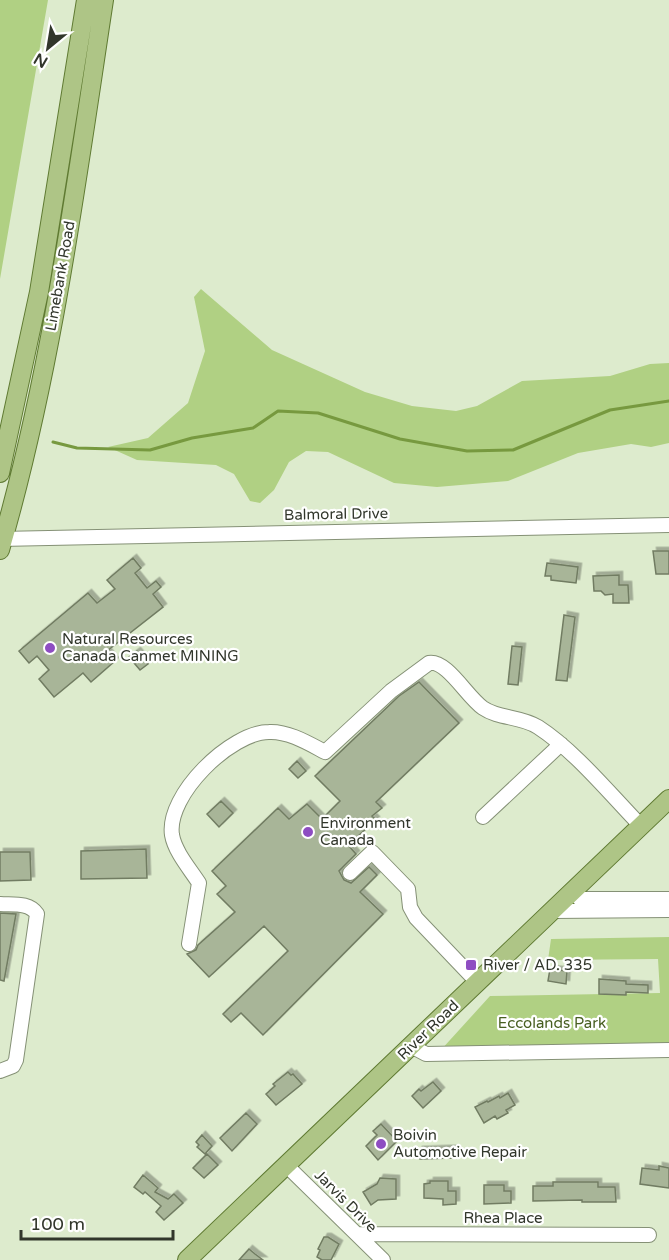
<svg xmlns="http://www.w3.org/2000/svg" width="669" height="1260" font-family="'Varela Round',sans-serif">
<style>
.green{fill:#b0d083}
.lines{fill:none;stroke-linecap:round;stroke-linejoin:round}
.stream{stroke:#77993f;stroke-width:3}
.building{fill:#a8b598;stroke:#717c62;stroke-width:1.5;filter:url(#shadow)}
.minor-casing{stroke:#859176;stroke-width:16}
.major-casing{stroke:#5f7a32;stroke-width:20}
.minor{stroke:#fff;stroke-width:14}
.major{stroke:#aec586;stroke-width:18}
.poi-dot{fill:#8e4dc2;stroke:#fff;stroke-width:2}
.labels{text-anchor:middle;stroke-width:4.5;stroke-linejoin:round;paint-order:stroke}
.street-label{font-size:15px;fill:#31362b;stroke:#fff}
.poi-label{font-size:15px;fill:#31362b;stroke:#fff;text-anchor:start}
.park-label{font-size:15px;fill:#485f21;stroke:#fff}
</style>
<defs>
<filter id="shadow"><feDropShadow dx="3.5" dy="-3.5" stdDeviation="0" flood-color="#0004"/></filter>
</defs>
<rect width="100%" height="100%" fill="#ddebcd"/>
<path class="green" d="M0,0H48L0,279Z
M201,289L272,350L365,392L412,406L456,411L477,406L522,381L610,376L650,364L669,363V443L651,447L631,444L578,453L508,481L437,487L394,483L328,452L306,451L289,462L274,490L260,503L250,501L234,474L216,465L137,460L108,447L148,438L188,403L205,351L194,297Z
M669,937V1050L440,1051L490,996L660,993L658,959L548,960L551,939Z"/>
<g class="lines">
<path class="stream" d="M53,442L77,448L150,450L192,438L253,428L278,411L318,413L400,439L467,451L513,450L610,410L669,401"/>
</g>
<path class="building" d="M653,551H669V574H656Z
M133,558L141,568L135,573L147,588L156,581L161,587L153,594L163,607L107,651L115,661L91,682L83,673L54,697L39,679L49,670L37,656L29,663L19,651L88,593L97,603L115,589L107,580Z
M547,563L578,567L576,583L551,580V576H545Z
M619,575V585H628L629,603H613V594L605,595L601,591H594L593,576Z
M564,615L575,617L567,681L556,680Z
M512,646L522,647L518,685L508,684Z
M137,651L148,664L140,670L129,657Z
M419,682L459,723L376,802L382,808L372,816L376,820L348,845L356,854L339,871L344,880L351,883L369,867L377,875L360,892L383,914L263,1035L241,1013L231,1022L223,1014L288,951L264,926L209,977L187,954L196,950L198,945L235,912L217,894L226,886L212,871L278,808L289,819L307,804L322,819L340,801L315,776L399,696Z
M297,761L306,771L298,778L289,769Z
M221,801L233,813L219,827L207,814Z
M146,849L147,878L81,879V851Z
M0,852H30L31,880L0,881Z
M0,913L16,914L4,981L0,980Z
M550,969L567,971L566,984L548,981Z
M599,979L626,981V984L648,985V993L626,992V995L599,994Z
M288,1072L291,1075L293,1074L302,1084L276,1105L266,1094L275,1086L273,1084Z
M433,1082L441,1091L423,1108L412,1096L419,1089L421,1091Z
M508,1093L515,1105L506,1110L508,1113L497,1119L495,1116L484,1123L475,1107L487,1101L488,1102L499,1096L500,1098Z
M246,1113L257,1124L232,1151L220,1138Z
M381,1124L397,1141L378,1160L366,1146L377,1135L373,1131Z
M202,1135L212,1146L205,1154L197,1147L199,1145L196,1142Z
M444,1149H454V1158L420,1159L419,1150Z
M207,1154L218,1165L204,1178L193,1168Z
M659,1166L669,1168V1188L640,1184L642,1168L659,1170Z
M143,1175L158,1188L155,1192L168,1199L174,1194L183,1203L164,1220L156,1212L161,1206L145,1192L143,1194L134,1187Z
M380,1178L396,1179V1199L378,1200L371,1205L363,1192L377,1184Z
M430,1181H448V1191H456V1204L443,1205V1199L424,1198V1184L430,1183Z
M553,1182H598V1187H615L616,1202H582V1200L533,1201V1186H553Z
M484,1185H504V1191H511V1203L484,1204Z
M324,1237H328L339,1244L331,1260H322L317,1257L320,1250L318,1249Z
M249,1249L255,1254L263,1260H239Z"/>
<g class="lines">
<defs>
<path id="minor" d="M0,539L669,525
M483,817L561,744
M350,873L372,852L408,889L410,907L416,918L478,983
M573,892L580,899H669
M0,904C13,905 29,902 37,914L16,1060L13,1066L0,1071
M553,911L669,910
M189,944L199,883C190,869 175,852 172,835C166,795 231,732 269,732C288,731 308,743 325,752L391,691L429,663C447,660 467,697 483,708C499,719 521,716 538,727C575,751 610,794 641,826
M411,1046L426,1054L669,1050
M287,1166L383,1260
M357,1234L649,1235"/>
<path id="major" d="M0,473L39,292L86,0
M0,550C52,371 76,184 104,0
M187,1260L669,799"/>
</defs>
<use href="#minor" class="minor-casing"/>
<use href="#major" class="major-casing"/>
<use href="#minor" class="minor"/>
<use href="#major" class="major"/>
</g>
<g class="poi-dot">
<circle cx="50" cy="648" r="6"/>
<circle cx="308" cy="832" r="6"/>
<rect x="465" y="959" width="12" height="12" rx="3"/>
<circle cx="381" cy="1144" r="6"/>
</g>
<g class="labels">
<g class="street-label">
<text transform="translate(60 276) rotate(-80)" y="5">Limebank Road</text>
<text transform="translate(336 514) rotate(-1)" y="5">Balmoral Drive</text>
<text transform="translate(428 1030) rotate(-44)" y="5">River Road</text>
<text transform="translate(346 1201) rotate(45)" y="5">Jarvis Drive</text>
<text x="503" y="1223">Rhea Place</text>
</g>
<g class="poi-label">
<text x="62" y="644">Natural Resources<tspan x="62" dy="17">Canada Canmet MINING</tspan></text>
<text x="320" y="828">Environment<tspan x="320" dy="17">Canada</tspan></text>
<text x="483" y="970">River / AD. 335</text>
<text x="393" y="1140">Boivin<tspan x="393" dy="17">Automotive Repair</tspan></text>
</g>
<g class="park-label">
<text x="552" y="1028">Eccolands Park</text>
</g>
</g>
<g transform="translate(48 48) rotate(210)" stroke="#ffffff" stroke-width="4.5" paint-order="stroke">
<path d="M0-4.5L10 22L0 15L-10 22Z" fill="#31362b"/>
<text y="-9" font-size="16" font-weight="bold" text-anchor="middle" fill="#31362b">N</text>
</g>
<path d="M21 1230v9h152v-9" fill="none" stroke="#31362b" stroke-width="3"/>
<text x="30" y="1230" font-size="18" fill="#31362b" stroke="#ffffff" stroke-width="4.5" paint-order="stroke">100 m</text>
</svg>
